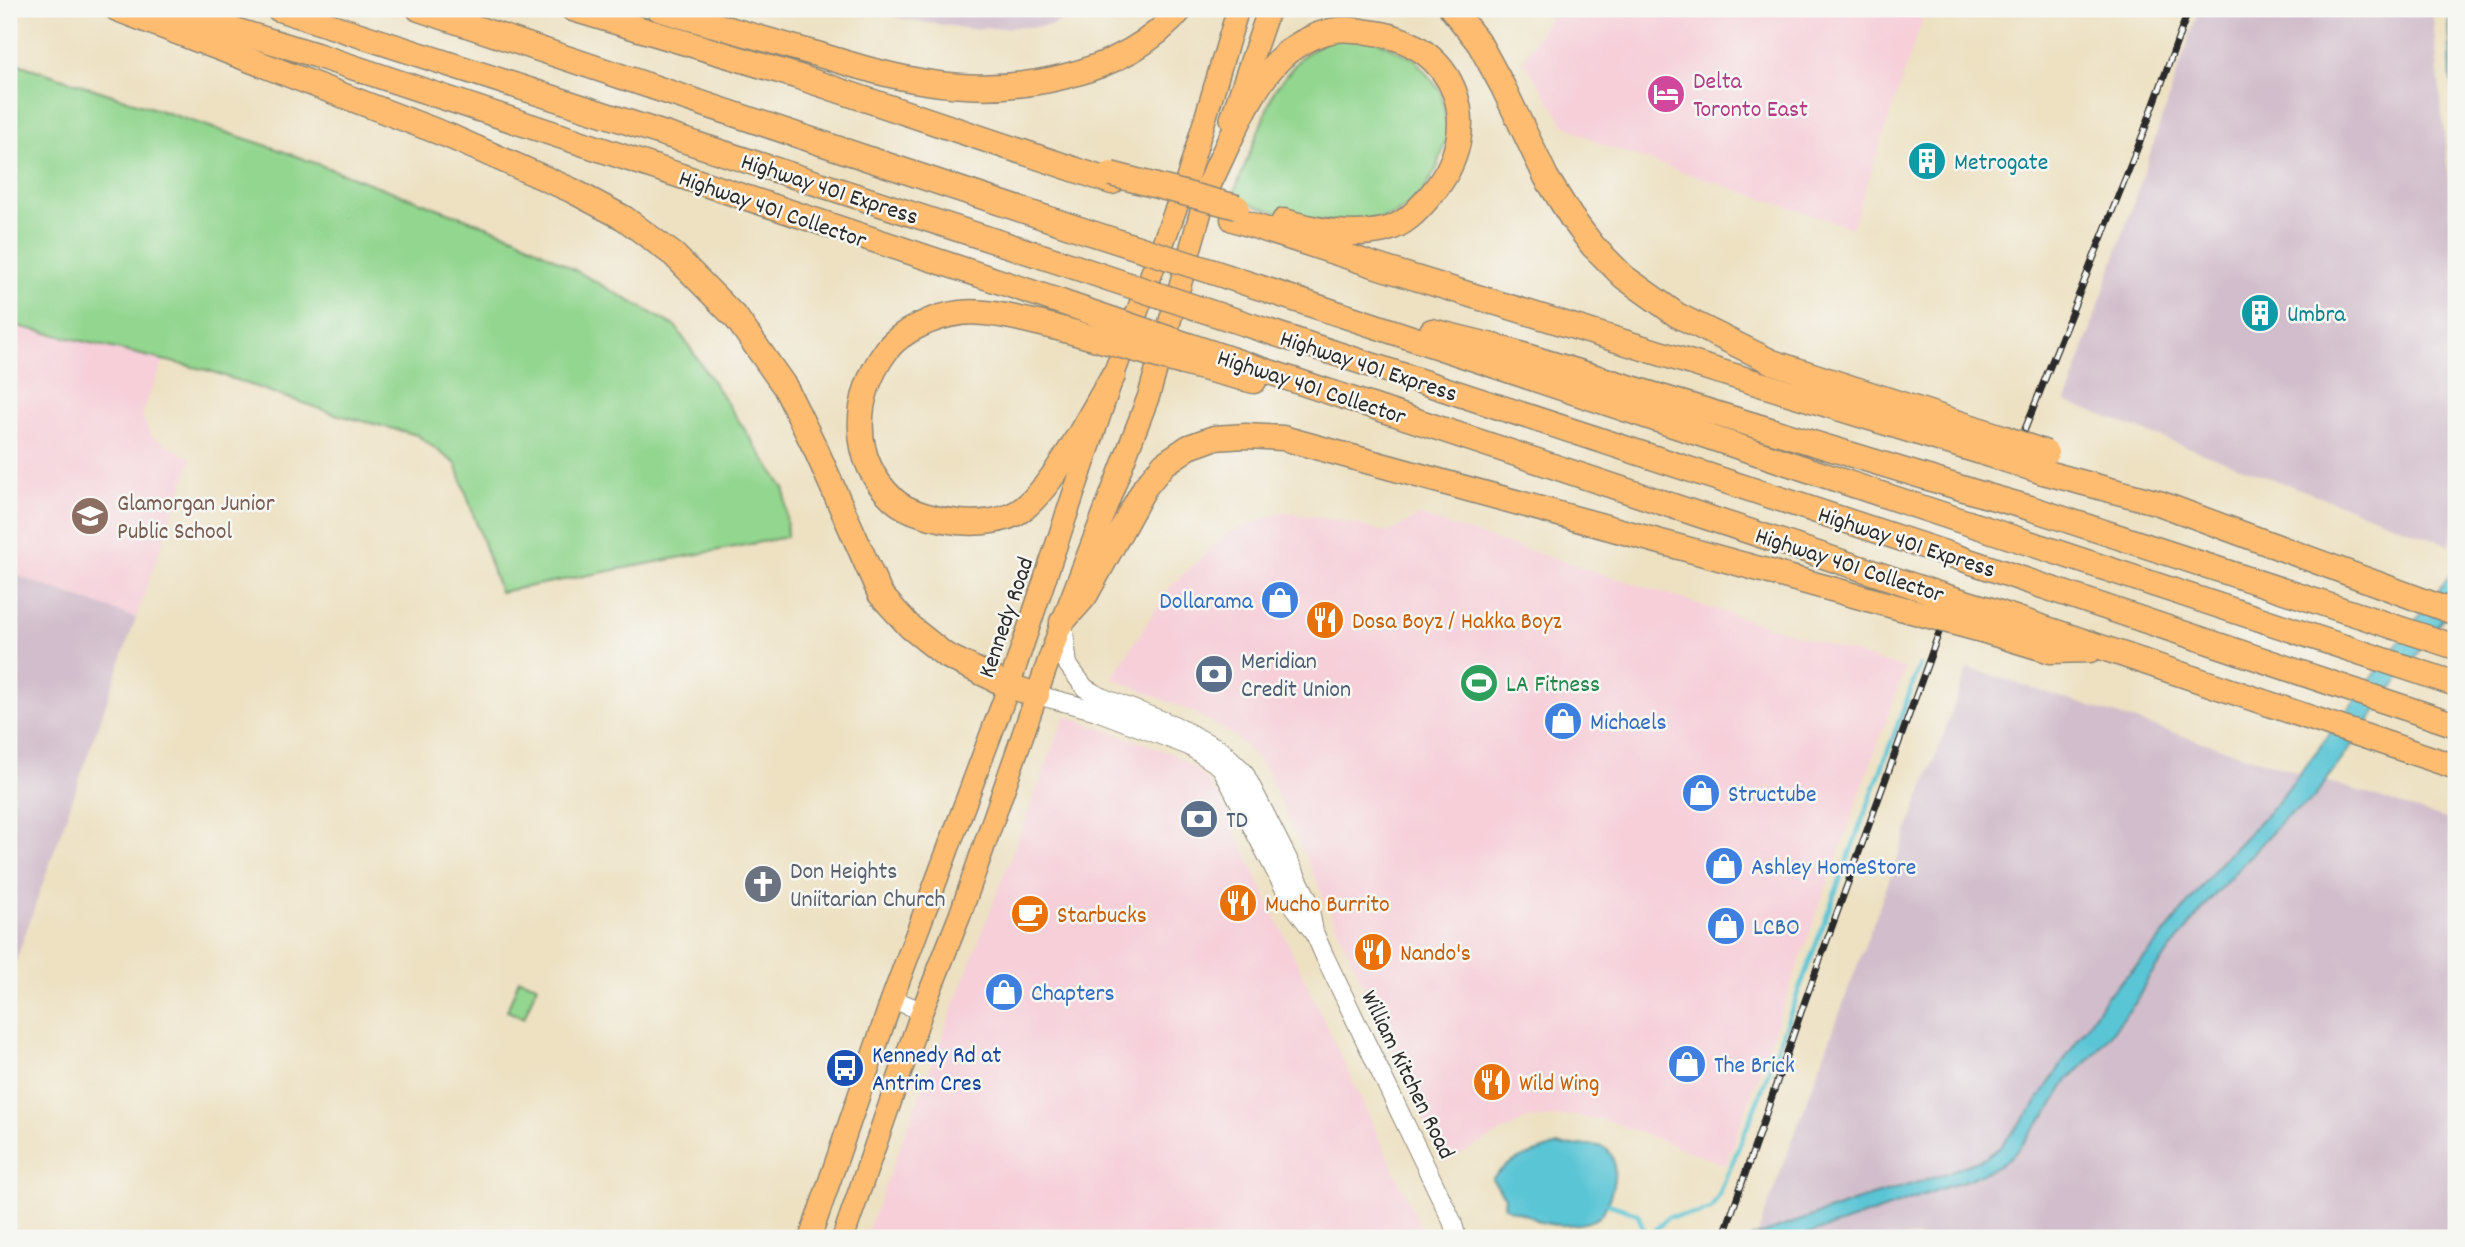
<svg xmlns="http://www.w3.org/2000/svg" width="2465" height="1247" font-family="Dekko,sans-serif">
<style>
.built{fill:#f6cfd9}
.industrial{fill:#d1bdcb}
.green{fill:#92d68f;stroke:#5e805d;stroke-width:2}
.water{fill:#5ac5d5;stroke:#427880;stroke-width:2}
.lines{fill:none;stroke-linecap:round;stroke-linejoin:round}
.stream{stroke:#5ac5d5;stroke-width:4.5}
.minor-casing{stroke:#8c8676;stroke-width:20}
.major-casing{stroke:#8c8676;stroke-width:24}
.highway-casing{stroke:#8c8676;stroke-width:27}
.minor{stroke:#fff;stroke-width:18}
.major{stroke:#febc70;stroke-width:21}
.highway{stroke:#febc70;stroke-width:24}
.rail-casing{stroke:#2b2b2b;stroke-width:7}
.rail{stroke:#f6f6f2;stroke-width:4.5;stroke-dasharray:13;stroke-linecap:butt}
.highway-bridge-casing{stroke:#8c8676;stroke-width:27;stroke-linecap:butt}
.highway-bridge{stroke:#febc70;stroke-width:24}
.labels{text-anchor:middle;stroke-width:5;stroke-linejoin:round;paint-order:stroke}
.hotel-label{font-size:24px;fill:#b23c85;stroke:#f6f6f2;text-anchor:start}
.culture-label{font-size:24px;fill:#0d838f;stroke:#f6f6f2;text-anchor:start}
.street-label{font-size:24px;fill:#2b2b2b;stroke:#f6f6f2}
.education-label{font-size:24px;fill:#785e54;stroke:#f6f6f2;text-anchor:start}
.shop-label{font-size:24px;fill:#366cbe;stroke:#f6f6f2;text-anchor:start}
.food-label{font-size:24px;fill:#c56008;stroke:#f6f6f2;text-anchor:start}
.service-label{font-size:24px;fill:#4e5e75;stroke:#f6f6f2;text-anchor:start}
.leisure-label{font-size:24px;fill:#27864d;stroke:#f6f6f2;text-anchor:start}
.worship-label{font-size:24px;fill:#5b616d;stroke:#f6f6f2;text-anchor:start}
.transit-label{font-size:24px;fill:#164399;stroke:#f6f6f2;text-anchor:start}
</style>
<rect width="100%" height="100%" fill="#f6f6f2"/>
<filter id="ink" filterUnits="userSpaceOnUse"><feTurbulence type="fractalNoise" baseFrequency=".0143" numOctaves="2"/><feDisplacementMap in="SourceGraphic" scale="14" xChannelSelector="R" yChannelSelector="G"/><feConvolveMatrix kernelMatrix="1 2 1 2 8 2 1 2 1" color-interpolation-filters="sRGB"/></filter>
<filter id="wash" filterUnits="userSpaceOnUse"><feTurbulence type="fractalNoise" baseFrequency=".00686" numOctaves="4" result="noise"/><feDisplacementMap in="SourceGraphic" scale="28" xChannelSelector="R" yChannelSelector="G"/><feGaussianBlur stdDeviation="1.57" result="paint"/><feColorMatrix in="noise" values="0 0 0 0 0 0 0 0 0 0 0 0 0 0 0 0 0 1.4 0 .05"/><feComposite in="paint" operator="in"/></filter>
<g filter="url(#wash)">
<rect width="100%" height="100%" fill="#ede1c2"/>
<path class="built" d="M1554,9H1926L1852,228L1602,145L1565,125L1523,60Z
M9,324L164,360L142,414L150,435L192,459L136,618L9,573Z
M1283,512L1343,521L1388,533L1419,516L1905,669L1726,1165L1612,1122L1573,1116L1527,1119L1443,1163L1266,769L1234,736L1195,713L1112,678L1170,587L1228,533Z
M1065,716L1171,753L1198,770L1219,796L1426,1238H865Z"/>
<path class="industrial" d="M871,9H1089L1049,26L970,29L903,19Z
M2199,9H2432L2456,260V512L2450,545L2066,402Z
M9,573L136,618L9,980Z
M1968,668L2456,822V1238H1756Z"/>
<path class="green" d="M1334,36L1372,38L1415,59L1441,92L1448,134L1437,168L1420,197L1394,215L1353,224L1299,219L1232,198L1275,89L1301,57Z
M9,61L274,148L516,237L676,327L785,490L787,537L500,592L456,464L417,435L335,414L210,371L9,324Z
M519,979L537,985L524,1018L507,1011Z"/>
<path class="water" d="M2449,9H2456V129L2454,87L2451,79Z
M2456,567V600L2314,798L2284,819L2210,900L2149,977L2136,1002L2092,1057L2068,1080L2050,1109L2014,1154L1999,1166L1969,1179L1843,1223L1795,1238H1750L1859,1200L1936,1177L1985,1158L2000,1147L2030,1112L2107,996L2148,954L2222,861L2279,801Z
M1558,1145C1574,1148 1593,1141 1606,1149C1623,1159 1611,1209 1597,1218C1586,1226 1557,1226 1544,1223C1537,1221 1531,1216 1524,1214C1517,1211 1511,1211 1504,1206L1505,1197L1492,1179C1508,1159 1535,1153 1558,1145Z"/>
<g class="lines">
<path class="stream" d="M1608,1204L1638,1214L1643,1229L1641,1238
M1648,1238L1668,1217L1697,1214L1711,1209L1719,1195L1758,1100L1920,665"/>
</g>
</g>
<g filter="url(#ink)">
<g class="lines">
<defs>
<path id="minor" d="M1063,623L1068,665L1085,688L1101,697L1174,725L1221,750L1244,772L1308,899L1314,932L1325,957L1452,1221L1457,1238
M1037,695L1094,710L1189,746L1221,767L1293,905L1312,930
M892,999L922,1011"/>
<path id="major" d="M1231,119L1269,9
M810,1238L892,999L1009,686L1113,376L1187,179L1238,9
M843,1238L922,1011L960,915L1062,622L1149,395L1209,183"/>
<path id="highway" d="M117,9L449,136L571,190L624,218L674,255L737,319L785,387L816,450L880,594L910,627L945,655L1009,686L1037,695
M166,9L316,55L1061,302
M279,9L1075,267
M419,9L1085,231
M573,9L796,76L1112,182
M659,9C710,24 761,38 813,53C850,64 887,76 926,82C1012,96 1123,78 1181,9
M1452,9L1479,43L1503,87L1546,177L1571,217L1593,246L1624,277L1677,315L1772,362L2002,437
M1207,188C1227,149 1251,84 1284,55C1295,45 1316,34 1331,31C1343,28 1357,30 1368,32C1457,41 1489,129 1430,196C1417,211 1405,225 1384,230C1353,237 1314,230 1284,221
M1233,219L1383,268L1994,456
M1213,272L1968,523
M1200,309L1957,557
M1054,327C1029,321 985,309 960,313C936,316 901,330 886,351C853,397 849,459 894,500C908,513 939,520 958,522C979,524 1007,522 1024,508C1056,483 1091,413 1113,376
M1432,331L1493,346L1981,494
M1188,345L1941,595
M1183,363L1254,381
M2043,472L2159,503L2456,613
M2030,508L2456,647
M2020,540L2456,684
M2004,573L2456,725
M1991,610L2456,767
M1062,622L1085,596L1145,487L1164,464L1189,447L1214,438L1246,436L1283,438L1933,617
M1985,631L2051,651L2090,650"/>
</defs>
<use href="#minor" class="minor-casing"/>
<use href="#major" class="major-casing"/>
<use href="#highway" class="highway-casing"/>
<use href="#minor" class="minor"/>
<use href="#major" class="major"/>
<use href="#highway" class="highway"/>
<defs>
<path id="rail" d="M2015,454L2143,134L2189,9
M1723,1238L1806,998L1941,627"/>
</defs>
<use href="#rail" class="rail-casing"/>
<use href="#rail" class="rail"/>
<defs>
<path id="highway-bridge" d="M1111,174L1237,207
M1085,231L1213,272
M1075,267L1200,309
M1061,302L1188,345
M1054,327L1183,363
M2002,437L2046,453
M1994,456L2043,472
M1981,494L2030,508
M1968,523L2020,540
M1957,557L2004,573
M1941,595L1991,610
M1933,617L1985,631"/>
</defs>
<use href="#highway-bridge" class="highway-bridge-casing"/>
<use href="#highway-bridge" class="highway-bridge"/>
</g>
</g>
<defs>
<symbol id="hotel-disc" viewBox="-11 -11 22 22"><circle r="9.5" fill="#d1479c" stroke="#f6f6f2"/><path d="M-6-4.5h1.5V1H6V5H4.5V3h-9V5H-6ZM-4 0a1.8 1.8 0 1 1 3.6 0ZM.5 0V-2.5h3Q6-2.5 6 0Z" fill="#fff"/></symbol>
<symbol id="building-disc" viewBox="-11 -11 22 22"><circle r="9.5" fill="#0f9aa8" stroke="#f6f6f2"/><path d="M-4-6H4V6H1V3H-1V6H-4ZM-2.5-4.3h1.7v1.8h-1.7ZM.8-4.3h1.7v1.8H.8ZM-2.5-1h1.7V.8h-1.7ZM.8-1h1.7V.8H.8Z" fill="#fff"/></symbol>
<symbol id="school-disc" viewBox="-11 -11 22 22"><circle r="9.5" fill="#8d6e63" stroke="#f6f6f2"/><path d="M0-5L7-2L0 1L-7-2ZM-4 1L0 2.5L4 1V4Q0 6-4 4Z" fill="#fff"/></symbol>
<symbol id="shop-disc" viewBox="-11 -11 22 22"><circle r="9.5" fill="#3f7fe0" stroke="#f6f6f2"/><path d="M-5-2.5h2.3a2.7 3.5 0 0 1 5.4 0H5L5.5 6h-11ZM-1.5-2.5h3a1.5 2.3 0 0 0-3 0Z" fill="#fff"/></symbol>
<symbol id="restaurant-disc" viewBox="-11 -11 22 22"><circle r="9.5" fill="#e8710a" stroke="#f6f6f2"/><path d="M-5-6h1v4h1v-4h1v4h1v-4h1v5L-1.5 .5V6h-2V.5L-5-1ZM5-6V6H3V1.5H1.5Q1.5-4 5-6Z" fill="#fff"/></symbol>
<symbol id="bank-disc" viewBox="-11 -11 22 22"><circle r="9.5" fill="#5c6f8a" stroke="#f6f6f2"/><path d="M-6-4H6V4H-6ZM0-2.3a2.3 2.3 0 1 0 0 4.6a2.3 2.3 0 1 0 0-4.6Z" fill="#fff"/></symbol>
<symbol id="stadium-disc" viewBox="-11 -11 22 22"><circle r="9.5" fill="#2e9e5b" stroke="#f6f6f2"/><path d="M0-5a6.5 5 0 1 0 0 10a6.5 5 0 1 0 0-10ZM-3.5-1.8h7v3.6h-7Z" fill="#fff"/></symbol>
<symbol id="church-disc" viewBox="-11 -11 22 22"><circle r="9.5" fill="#6b7280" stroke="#f6f6f2"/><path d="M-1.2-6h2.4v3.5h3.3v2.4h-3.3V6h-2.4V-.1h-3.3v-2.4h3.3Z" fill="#fff"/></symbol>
<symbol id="cafe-disc" viewBox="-11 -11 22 22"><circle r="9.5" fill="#e8710a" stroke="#f6f6f2"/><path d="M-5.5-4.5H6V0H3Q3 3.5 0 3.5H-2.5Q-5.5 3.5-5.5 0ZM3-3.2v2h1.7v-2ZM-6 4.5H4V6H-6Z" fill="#fff"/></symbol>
<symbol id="bus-disc" viewBox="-11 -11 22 22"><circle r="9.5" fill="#1a4fb4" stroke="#f6f6f2"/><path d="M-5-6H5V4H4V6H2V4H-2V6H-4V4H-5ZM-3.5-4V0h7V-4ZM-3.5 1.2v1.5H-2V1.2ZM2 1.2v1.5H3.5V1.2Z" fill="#fff"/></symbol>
</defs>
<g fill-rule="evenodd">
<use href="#hotel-disc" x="1644" y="72" width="44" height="44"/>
<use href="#building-disc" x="1905" y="139" width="44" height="44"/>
<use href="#building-disc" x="2238" y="291" width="44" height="44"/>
<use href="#school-disc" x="68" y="494" width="44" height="44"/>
<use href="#shop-disc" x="1258" y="578" width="44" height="44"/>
<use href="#restaurant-disc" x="1303" y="598" width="44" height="44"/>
<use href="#bank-disc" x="1192" y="652" width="44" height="44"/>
<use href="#stadium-disc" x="1457" y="661" width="44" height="44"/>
<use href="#shop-disc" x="1541" y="699" width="44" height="44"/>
<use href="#shop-disc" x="1679" y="771" width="44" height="44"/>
<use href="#bank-disc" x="1177" y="797" width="44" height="44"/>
<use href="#shop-disc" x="1702" y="844" width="44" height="44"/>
<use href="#church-disc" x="741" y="862" width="44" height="44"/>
<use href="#restaurant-disc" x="1216" y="881" width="44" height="44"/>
<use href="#cafe-disc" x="1008" y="892" width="44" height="44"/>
<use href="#shop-disc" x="1704" y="904" width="44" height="44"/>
<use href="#restaurant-disc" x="1351" y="930" width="44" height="44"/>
<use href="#shop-disc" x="982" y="970" width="44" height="44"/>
<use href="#shop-disc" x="1665" y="1042" width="44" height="44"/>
<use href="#bus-disc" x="823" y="1046" width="44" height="44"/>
<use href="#restaurant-disc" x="1470" y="1060" width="44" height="44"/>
</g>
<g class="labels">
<g class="hotel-label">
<text x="1693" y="88">Delta<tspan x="1693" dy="28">Toronto East</tspan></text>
</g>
<g class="culture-label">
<text x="1954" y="169">Metrogate</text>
<text x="2287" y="321">Umbra</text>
</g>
<g class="street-label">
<text transform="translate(830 188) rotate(18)" y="8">Highway 401 Express</text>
<text transform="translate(773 208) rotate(19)" y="8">Highway 401 Collector</text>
<text transform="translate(1369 365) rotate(18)" y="8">Highway 401 Express</text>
<text transform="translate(1312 386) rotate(18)" y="8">Highway 401 Collector</text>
<text transform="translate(1907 541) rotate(18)" y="8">Highway 401 Express</text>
<text transform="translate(1850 564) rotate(18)" y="8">Highway 401 Collector</text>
<text transform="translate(1005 617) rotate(-71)" y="8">Kennedy Road</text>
<text transform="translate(1409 1074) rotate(64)" y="8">William Kitchen Road</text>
</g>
<g class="education-label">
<text x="117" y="510">Glamorgan Junior<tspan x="117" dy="28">Public School</tspan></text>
</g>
<g class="shop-label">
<text x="1253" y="608" text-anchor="end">Dollarama</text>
<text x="1590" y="729">Michaels</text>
<text x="1728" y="801">Structube</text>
<text x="1751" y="874">Ashley HomeStore</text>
<text x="1753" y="934">LCBO</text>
<text x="1031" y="1000">Chapters</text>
<text x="1714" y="1072">The Brick</text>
</g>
<g class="food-label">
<text x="1352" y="628">Dosa Boyz / Hakka Boyz</text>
<text x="1265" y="911">Mucho Burrito</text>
<text x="1057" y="922">Starbucks</text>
<text x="1400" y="960">Nando's</text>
<text x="1519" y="1090">Wild Wing</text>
</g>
<g class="service-label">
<text x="1241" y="668">Meridian<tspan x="1241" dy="28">Credit Union</tspan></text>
<text x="1226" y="827">TD</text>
</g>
<g class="leisure-label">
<text x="1506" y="691">LA Fitness</text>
</g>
<g class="worship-label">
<text x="790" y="878">Don Heights<tspan x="790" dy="28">Uniitarian Church</tspan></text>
</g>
<g class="transit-label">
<text x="872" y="1062">Kennedy Rd at<tspan x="872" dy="28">Antrim Cres</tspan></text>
</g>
</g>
<rect width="2465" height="1247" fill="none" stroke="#f6f6f2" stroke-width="35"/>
</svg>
